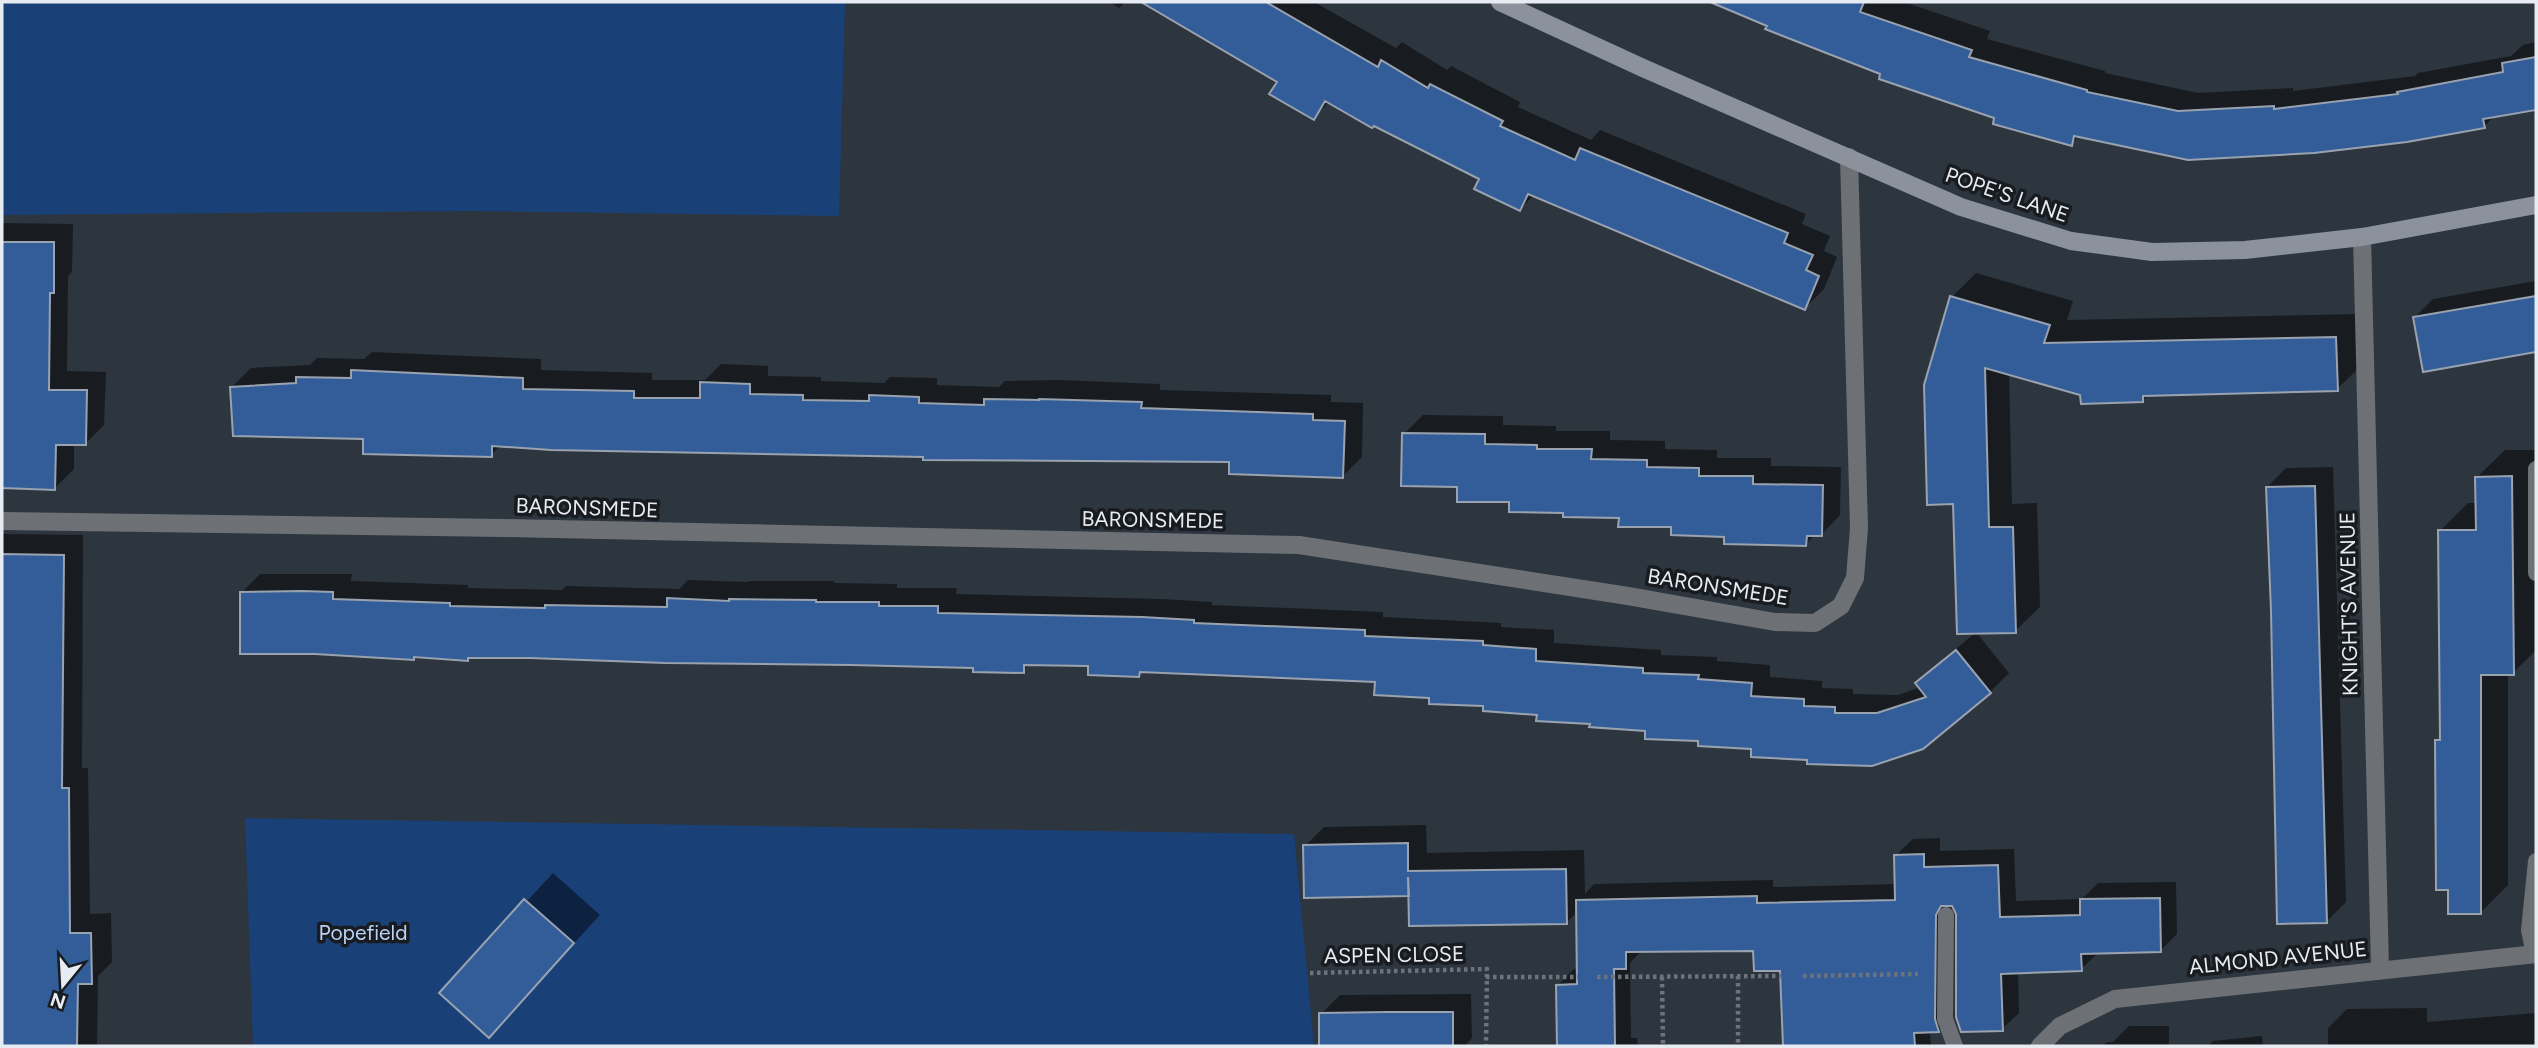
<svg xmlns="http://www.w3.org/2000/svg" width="2538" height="1048" font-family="Figtree,sans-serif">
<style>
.green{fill:#194178}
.shadow{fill:#0007}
.building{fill:#335d99;stroke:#99a2af;stroke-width:2}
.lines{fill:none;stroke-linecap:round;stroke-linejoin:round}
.path{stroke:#6c737c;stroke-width:4.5;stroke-dasharray:3.5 3.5;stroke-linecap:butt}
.service{stroke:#6d7176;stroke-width:16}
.minor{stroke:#6d7176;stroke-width:18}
.secondary{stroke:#8c929b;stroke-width:18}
.labels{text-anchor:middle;stroke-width:7;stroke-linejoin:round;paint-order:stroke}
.street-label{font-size:21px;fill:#e7ecf3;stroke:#181c21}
.park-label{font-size:21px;fill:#bad3f5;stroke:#181c21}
</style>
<rect width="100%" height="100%" fill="#2d353f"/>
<path class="green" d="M2,2H845L839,216L473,211L2,215Z
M245,818L1294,834L1314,1046H253Z"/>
<path class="shadow" d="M1110,2H1125L1119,8Z
M1144,2H1314L1396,48L1402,42L1447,70L1451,66L1520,102L1518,107L1591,140L1600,130L1806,214L1802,224L1830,236L1824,251L1837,257L1824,289L1805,308L1534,195L1520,209L1481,178L1329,102L1313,118L1279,81Z
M1714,2H1904L1990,31L1987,39L2105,71V73L2198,93L2293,88V91L2415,76L2418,73L2511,56L2523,45L2536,42V107L2495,115L2484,127L2080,135L2071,144L1883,73Z
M2,223L73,224L72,272L68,276L67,371L106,372L104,425L85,444L74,443V469L55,488L2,487Z
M1976,273L2073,301L2067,320L2360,314L2362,365L2337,389L2149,394L2142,401L2082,394L2009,373L2012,504L2037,503L2040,607L2015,631L1959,633L1952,297Z
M2536,281V350L2424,370L2414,318L2433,299Z
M372,352L541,359V370L652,373V380H705L721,364L768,366V376L821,377V381L884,383L890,377L937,378V385L999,387L1005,381L1060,380L1160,384V390L1331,395V402L1363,403L1362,457L1343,476L1231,461L501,445L491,455L365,437L232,387L251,368L310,365L317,358L364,359Z
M1423,415L1503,416V425L1556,426V431H1610V440L1665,441V449L1717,450V458H1771V466L1841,467L1840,515L1822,534H1816L1806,544L1726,535L1620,516L1565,511L1511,501L1459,485L1404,434Z
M2505,450H2536V650L2513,673H2508V885L2481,912L2450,888L2436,741L2442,736L2440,531L2468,503H2477V477Z
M2333,467L2346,902L2327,921L2278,922L2267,487L2286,468Z
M2,534L83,535L82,768H88L90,914L111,913L112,962L98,976L97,1046H2Z
M260,574H352L351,581L468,585V588L562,590L566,586L679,589L688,580L748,582L750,581H834V583L897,584V588H957L956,594L1162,599L1212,602V605L1383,612V617L1501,623V627L1554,630V643L1661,650V655L1717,657V661L1770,665V677L1822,681V688L1853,689V694L1898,695L1921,687L1918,683L1937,665L1976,632L2009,673L1990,692L1923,747L1809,759L1647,729L1431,697L1377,680L1143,671L1139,675L1090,664L1031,663L1023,671L974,666L470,656L468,659L416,655L413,658L241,593Z
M1426,825L1427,853L1584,850L1585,894L1594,884L1773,880V887L1897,884L1896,855L1913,839L1940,838V851L2014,849L2016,901L2082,899L2098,883L2176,882L2177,934L2160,951L2098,953L2081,969L2018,972L2019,1013L2002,1029L1958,914L1953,906L1950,1001L1954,1014L1938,1031H1930L1931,1046H1784L1782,969L1755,949L1642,950L1630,963L1631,1038H1637L1638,1046H1559L1558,985L1574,969H1579L1578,911L1566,923L1410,892L1305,846L1324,827Z
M553,873L600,915L489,1036L442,993Z
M1471,994L1472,1038L1465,1046H1321V1014L1340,995Z
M2427,1008V1022L2536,1013V1046H2328V1028L2347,1009Z
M2129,1026H2169V1046H2103L2107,1042H2113Z
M2262,1036L2263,1046H2208L2213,1041Z"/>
<path class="building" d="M1141,2H1266L1378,67L1381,60L1428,88L1430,84L1503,121L1500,126L1575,160L1580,148L1788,233L1784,243L1813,255L1806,270L1819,276L1805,310L1528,194L1520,211L1474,189L1479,179L1374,126L1372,128L1325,101L1314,120L1269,94L1277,82Z
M1710,2H1864L1860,12L1972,50L1969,57L2087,90V92L2178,111L2274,106V109L2398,94L2397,92L2503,72L2502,63L2536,57V110L2483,119L2485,128L2407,142L2314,153L2188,160L2074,136L2072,146L1993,124L1994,118L1879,79L1880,74L1765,29L1767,26Z
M2,242H54V293H50L49,390H87L86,445H56L55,490L2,488Z
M1950,296L2050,325L2044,343L2336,337L2338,391L2143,396V402L2081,404L2080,395L1985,368L1989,527H2013L2016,633L1957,634L1953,504L1927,505L1924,385Z
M2536,296V352L2423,372L2413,317Z
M351,370L523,378V389L634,391V398H700V382L750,384V394L803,395V400L869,401V395L919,397V403L984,405V399L1039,400V399L1142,402L1141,408L1313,414V420L1345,421L1343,478L1229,474V462L923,460V457L551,450L492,446V457L363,454V439L233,436L230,387L296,383V377L351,378Z
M1402,433L1485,434V444L1537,445V449H1592L1591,459L1647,460V467L1699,468V476H1753V484L1823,485L1822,536H1807L1806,546L1724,544V537L1671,535V527H1618L1619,518L1563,517V513L1509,512V502H1457V487L1401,486Z
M2512,476L2514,675H2481V914H2448V890H2436L2435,740H2440L2438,530H2476L2475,477Z
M2315,486L2327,923L2277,924L2271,611L2266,487Z
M2,554L64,555L62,788H69L70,933H91L92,984H78L77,1046H2Z
M302,591L333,592V599L450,603V606L545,608V605L667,607V598L729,601V599L816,600V602H879V606H938V613L1142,617L1194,620V623L1365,630V636L1483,641V645L1536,649V661L1643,668V673L1699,675L1698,679L1752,683L1751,696L1804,699V706L1835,707V713H1877L1926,697L1915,683L1956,650L1991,693L1923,749L1872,766L1807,764V760L1751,757V749L1698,746V741L1645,739V731L1589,727L1590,724L1536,721L1537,715L1483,711V706L1429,704V698L1374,695L1375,682L1140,672L1139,677L1088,675V666L1024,665V673L973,672V668L851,665L665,663L530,658H468V661L414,657V660L315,654H240V592Z
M1408,843V871L1566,869L1567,924L1409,926L1408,877L1409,896L1304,898L1303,845Z
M1924,854V867L1998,865L2000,917L2080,915V899L2160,898L2161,952L2081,954L2082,971L2001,974L2003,1031L1961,1032L1956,1017V914L1952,906H1941L1936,915L1935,1019L1939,1032L1914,1033L1915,1046H1783L1780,971H1754L1753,951L1626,952V969H1614L1615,1046H1557L1556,985L1577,984L1576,900L1757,896V903L1895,900L1894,855Z
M524,899L574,943L489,1038L439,993Z
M1387,1012H1453V1046H1319V1013Z"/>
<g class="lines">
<path class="path" d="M1310,973L1487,969L1486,1046
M1738,976V1046
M1803,976L1918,974
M1486,977H1578
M1597,977L1781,976
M1662,977L1663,1046"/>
<path class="service" d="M2536,469V573
M1946,915L1945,1019L1955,1046
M2534,954L2529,930L2536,861"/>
<path class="minor" d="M2362,237L2380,969
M2,521L504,528L1299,545L1628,596L1775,622L1815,623L1841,606L1855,578L1859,528L1849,157
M2040,1046L2060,1026L2115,999L2536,954"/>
<path class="secondary" d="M1500,2L1643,68L1961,207L2071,241L2152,252L2245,250L2362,237L2536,205"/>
</g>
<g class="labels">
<g class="street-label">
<text transform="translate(2007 195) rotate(19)" y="7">POPE'S LANE</text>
<text transform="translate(587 508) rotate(2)" y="7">BARONSMEDE</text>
<text transform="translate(1153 520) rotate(1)" y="7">BARONSMEDE</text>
<text transform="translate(1718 587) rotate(9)" y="7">BARONSMEDE</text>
<text transform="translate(2349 604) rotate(-91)" y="7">KNIGHT'S AVENUE</text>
<text transform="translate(1394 955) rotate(-1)" y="7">ASPEN CLOSE</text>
<text transform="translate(2278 958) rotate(-6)" y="7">ALMOND AVENUE</text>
</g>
<g class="park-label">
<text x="363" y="940">Popefield</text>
</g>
</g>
<rect width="2538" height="1048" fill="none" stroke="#e7ecf3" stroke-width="7"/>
<g transform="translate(63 985) rotate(198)" stroke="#181c21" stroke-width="5" paint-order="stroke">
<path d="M0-5L12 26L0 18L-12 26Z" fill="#e7ecf3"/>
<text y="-10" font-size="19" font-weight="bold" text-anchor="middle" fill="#e7ecf3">N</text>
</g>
</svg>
